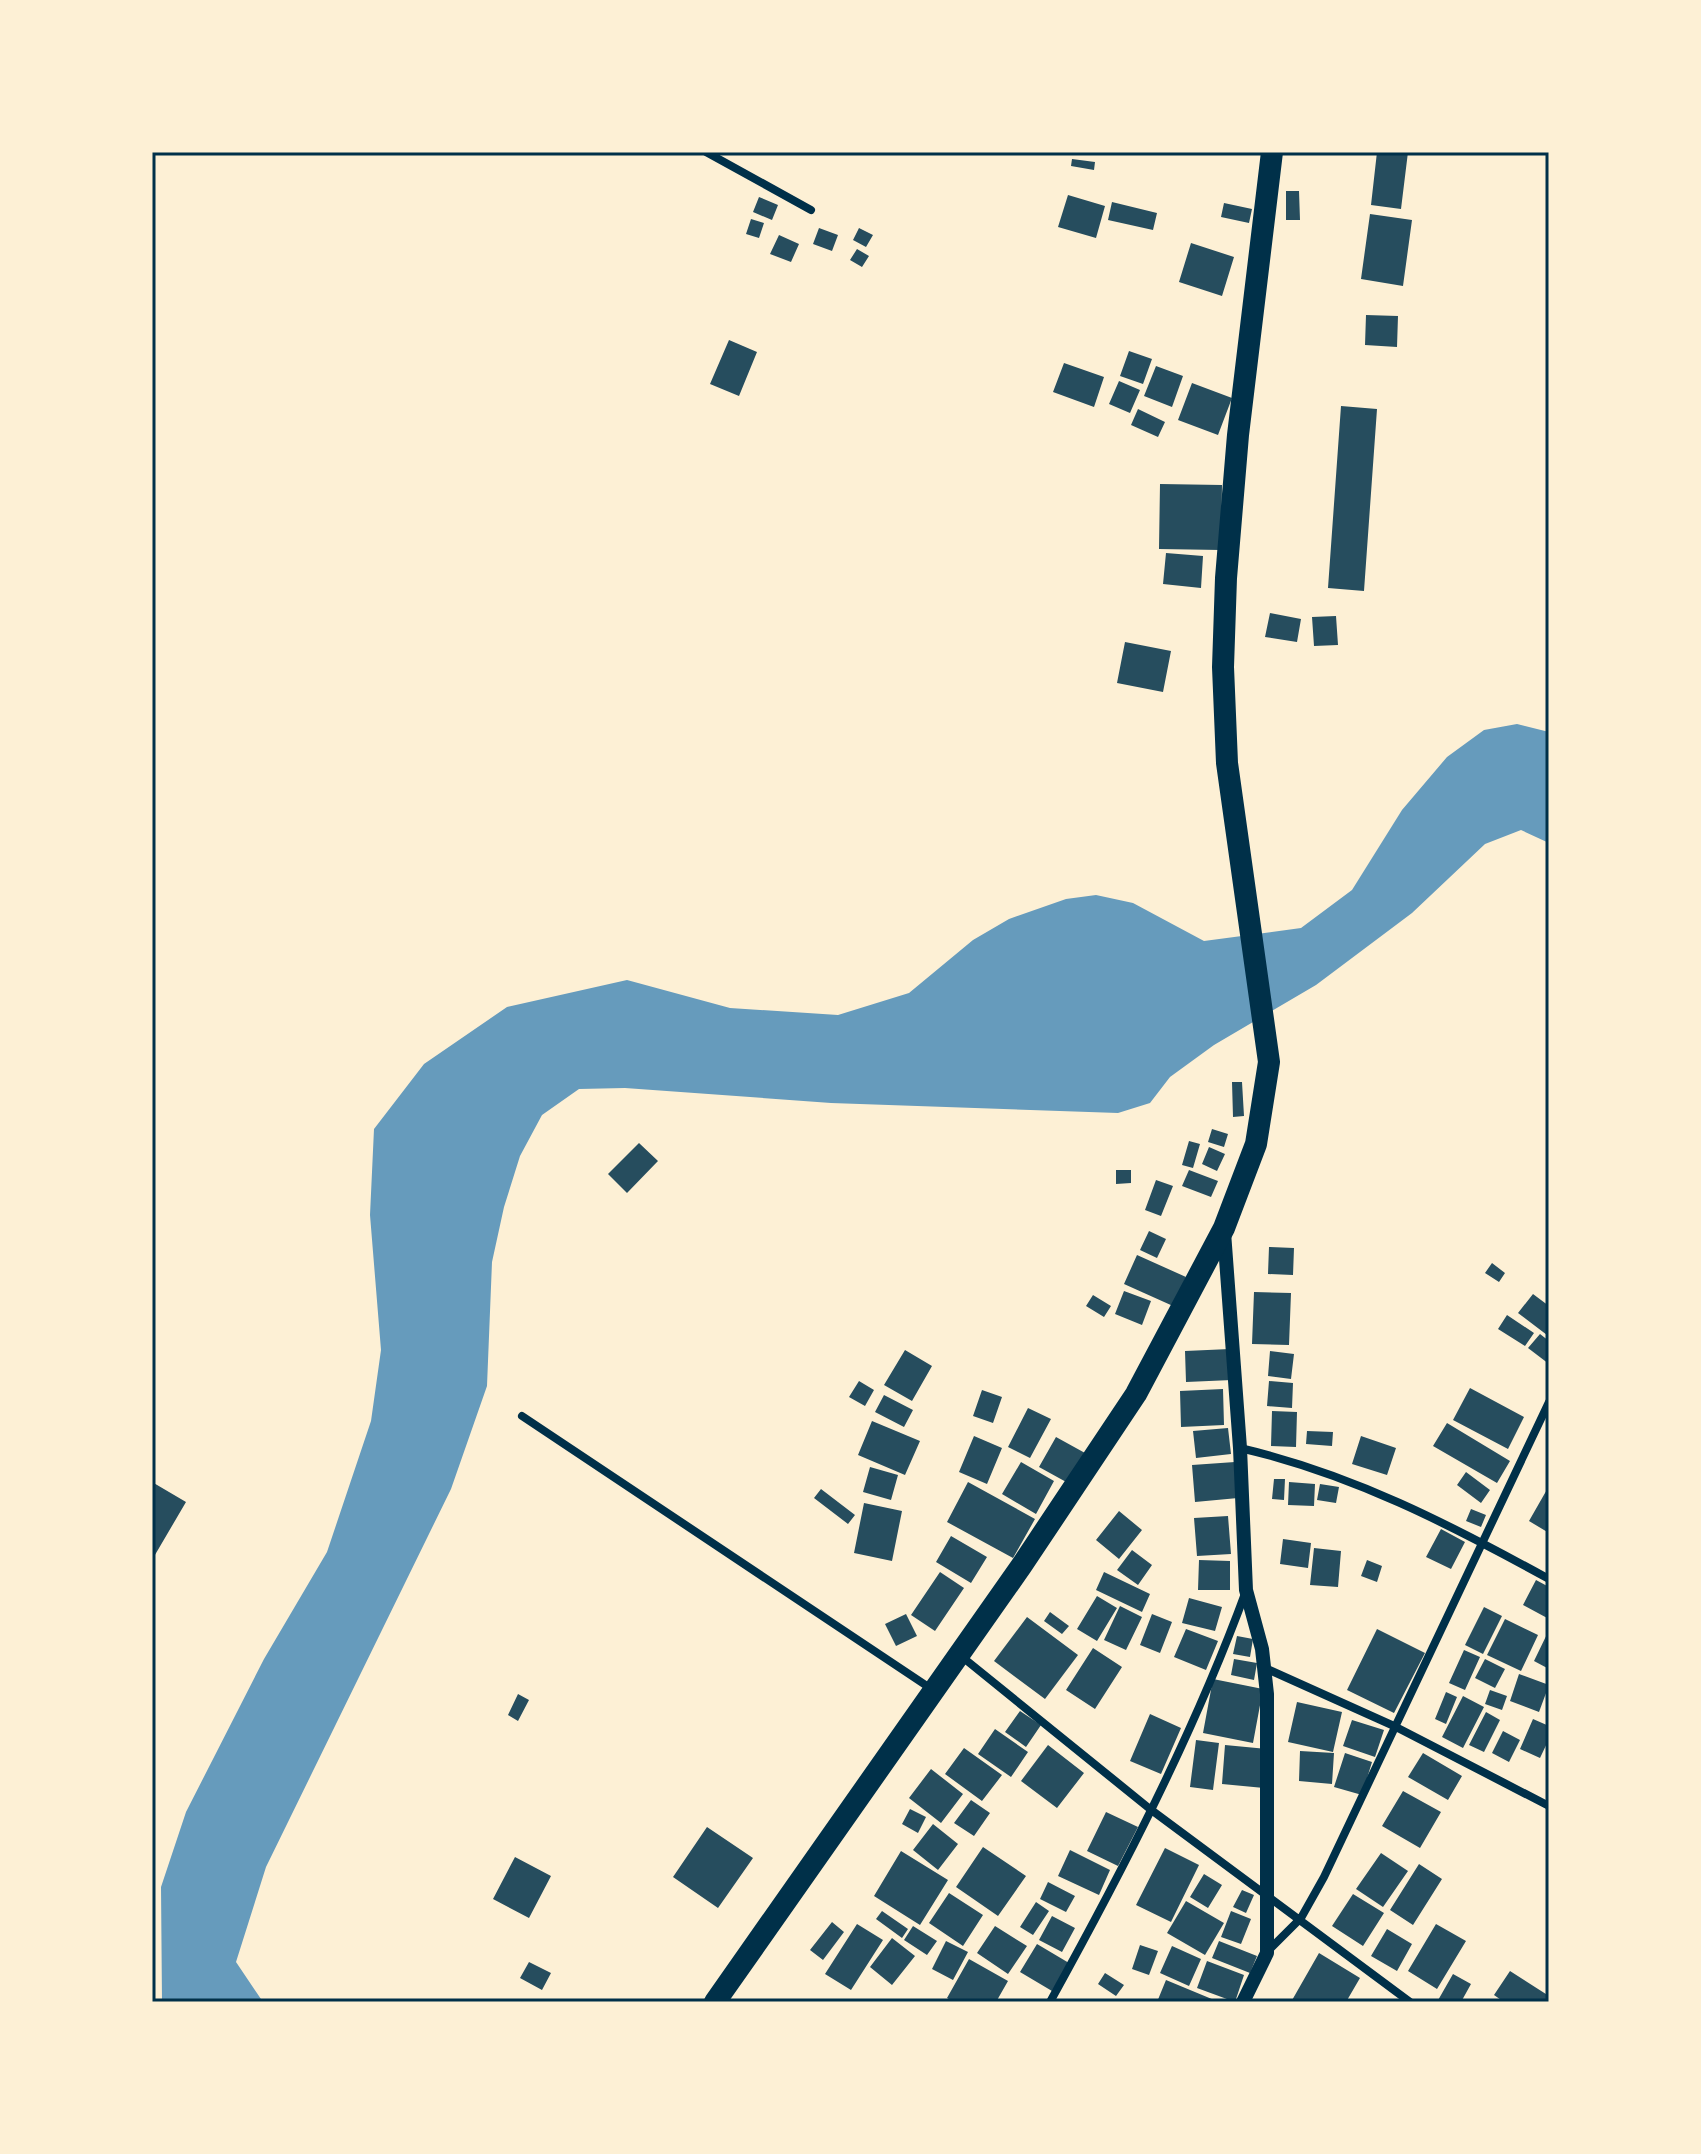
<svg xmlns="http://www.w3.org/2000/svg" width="1701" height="2154" font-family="Barlow,sans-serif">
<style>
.water{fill:#669bbc}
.building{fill:#264d5e}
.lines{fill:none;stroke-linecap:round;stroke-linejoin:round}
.minor{stroke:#003049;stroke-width:8}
.tertiary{stroke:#003049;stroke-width:14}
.trunk{stroke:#003049;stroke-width:22}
.neatline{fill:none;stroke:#003049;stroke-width:3}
</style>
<rect width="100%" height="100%" fill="#fdf0d5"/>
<path class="water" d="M1517,724L1549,732V843L1521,830L1485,844L1412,913L1316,985L1214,1045L1170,1077L1150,1103L1118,1113L831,1103L625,1088L579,1089L542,1115L520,1156L504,1207L492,1262L487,1386L451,1489L266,1867L236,1962L263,2002H162L161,1887L186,1812L264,1659L327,1552L371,1421L381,1350L370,1215L374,1129L424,1064L507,1007L627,980L730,1008L838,1015L909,993L973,940L1009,919L1066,899L1096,895L1133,903L1204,941L1301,928L1352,890L1402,810L1447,757L1484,730Z"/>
<path class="building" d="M1377,152H1408L1401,209L1371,205Z
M1072,159L1095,162L1094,170L1071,166Z
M1286,191H1299L1300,220H1286Z
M1068,195L1105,206L1096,238L1058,227Z
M759,197L778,205L772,220L753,212Z
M1112,202L1157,213L1153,230L1108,220Z
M1224,203L1252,209L1249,223L1221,217Z
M1370,214L1412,220L1403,286L1361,279Z
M751,219L764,223L759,238L746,234Z
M819,228L838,235L832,251L813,244Z
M859,228L873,235L866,247L853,240Z
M779,235L799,244L791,262L770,254Z
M1191,243L1234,257L1222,296L1179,282Z
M857,249L869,256L862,267L850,260Z
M1366,315L1398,316L1397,347L1365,345Z
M729,340L757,352L739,396L710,384Z
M1129,351L1152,359L1143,384L1120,376Z
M1064,363L1104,377L1094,407L1053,392Z
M1156,366L1183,376L1172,407L1144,396Z
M1119,381L1140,390L1130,413L1109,404Z
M1192,383L1232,398L1218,435L1178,420Z
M1341,406L1377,409L1364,591L1328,588Z
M1138,409L1165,422L1158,437L1131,425Z
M1160,484L1222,485L1221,550L1159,549Z
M1166,553L1203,556L1201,588L1163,584Z
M1270,613L1301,619L1297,642L1265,637Z
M1336,616L1338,645L1314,646L1312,617Z
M1125,642L1171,651L1163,692L1117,683Z
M1232,1082H1242L1244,1116L1233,1117Z
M1212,1129L1228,1134L1224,1147L1208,1142Z
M1189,1141L1200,1144L1193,1168L1182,1165Z
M639,1143L658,1161L627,1193L608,1174Z
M1209,1147L1225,1154L1217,1171L1202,1164Z
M1116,1170H1131V1183L1116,1184Z
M1189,1170L1218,1181L1211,1197L1182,1186Z
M1156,1180L1173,1186L1161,1216L1145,1210Z
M1149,1231L1166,1239L1157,1258L1140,1250Z
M1269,1247L1294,1248L1293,1275L1268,1274Z
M1137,1255L1186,1277L1173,1306L1124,1284Z
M1492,1263L1505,1273L1499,1282L1485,1273Z
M1124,1291L1151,1301L1142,1325L1115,1314Z
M1254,1292L1291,1293L1289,1345L1252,1344Z
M1533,1294L1549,1306L1547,1335L1518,1313Z
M1093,1295L1111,1306L1104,1317L1086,1306Z
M1507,1315L1534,1333L1525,1346L1498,1329Z
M1540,1334L1549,1341V1364L1528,1348Z
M1230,1349L1232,1380L1186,1382L1185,1351Z
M905,1350L932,1366L912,1401L884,1385Z
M1270,1351L1294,1354L1291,1379L1268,1376Z
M859,1381L874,1390L865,1406L849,1397Z
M1269,1381L1293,1383L1292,1408L1267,1406Z
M1470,1388L1524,1417L1508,1449L1453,1420Z
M1223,1389L1224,1425L1181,1427L1180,1391Z
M982,1390L1002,1397L993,1423L973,1416Z
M884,1395L913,1410L904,1427L875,1412Z
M1028,1408L1051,1419L1030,1458L1008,1447Z
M1272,1411L1297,1412L1296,1447L1271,1446Z
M872,1421L920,1441L905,1475L858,1455Z
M1447,1423L1510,1461L1497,1483L1433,1446Z
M1228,1428L1231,1454L1196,1458L1193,1431Z
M1307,1431L1333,1432L1332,1446L1306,1444Z
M974,1436L1002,1448L987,1484L959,1472Z
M1361,1436L1396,1448L1387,1475L1352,1464Z
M1056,1437L1085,1453L1068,1483L1039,1467Z
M1021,1462L1054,1481L1036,1514L1002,1494Z
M1235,1462L1238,1498L1195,1502L1192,1465Z
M870,1467L898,1475L891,1500L863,1492Z
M1466,1472L1490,1490L1481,1503L1457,1485Z
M1274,1479H1285L1284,1500L1272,1499Z
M152,1482L186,1502L152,1560Z
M968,1482L1035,1519L1013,1558L947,1522Z
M1289,1482L1315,1484L1314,1506L1288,1505Z
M1320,1484L1339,1487L1336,1503L1317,1500Z
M1549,1486V1533L1529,1521Z
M821,1489L855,1515L848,1524L814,1498Z
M864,1503L902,1511L892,1561L854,1553Z
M1471,1509L1486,1515L1481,1527L1466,1521Z
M1119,1511L1142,1530L1119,1559L1096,1540Z
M1228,1516L1231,1554L1197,1556L1194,1518Z
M1441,1529L1465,1542L1451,1569L1426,1557Z
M951,1536L987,1557L971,1583L936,1562Z
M1283,1539L1311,1543L1308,1568L1280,1564Z
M1314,1548L1341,1551L1338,1587L1310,1585Z
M1132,1550L1152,1565L1138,1585L1117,1570Z
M1199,1560L1230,1561V1590H1198Z
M1367,1560L1382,1566L1377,1582L1361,1576Z
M940,1572L964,1588L935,1631L911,1615Z
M1104,1572L1150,1594L1142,1612L1096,1590Z
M1536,1580L1549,1587V1619L1523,1605Z
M1097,1596L1117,1608L1097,1641L1077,1629Z
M1189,1598L1222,1607L1215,1631L1182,1623Z
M1120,1606L1142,1617L1126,1650L1104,1640Z
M1484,1607L1502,1616L1483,1654L1465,1645Z
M1050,1612L1069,1626L1062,1634L1044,1621Z
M906,1614L917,1636L896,1646L885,1624Z
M1152,1614L1172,1622L1160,1653L1140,1645Z
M1027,1617L1078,1655L1045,1699L994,1661Z
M1505,1619L1538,1635L1521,1671L1487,1655Z
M1186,1629L1218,1641L1206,1670L1174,1657Z
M1377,1629L1425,1653L1394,1713L1347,1690Z
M1549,1630V1669L1534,1661Z
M1237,1636L1253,1639L1250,1657L1233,1654Z
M1093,1648L1122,1667L1095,1709L1066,1690Z
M1464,1650L1480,1657L1465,1690L1449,1683Z
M1234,1659L1257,1663L1254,1680L1231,1675Z
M1485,1659L1505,1669L1495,1688L1475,1678Z
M1519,1674L1549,1685L1539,1712L1510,1701Z
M1213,1679L1263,1689L1253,1743L1203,1733Z
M1490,1690L1507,1696L1502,1710L1485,1704Z
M1446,1692L1457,1697L1446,1724L1435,1719Z
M518,1694L529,1700L518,1721L508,1715Z
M1463,1696L1484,1707L1463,1748L1442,1737Z
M1297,1702L1342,1712L1333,1752L1288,1742Z
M1020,1711L1041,1725L1026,1747L1005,1732Z
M1486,1712L1500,1720L1484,1752L1469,1745Z
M1150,1714L1181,1728L1161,1774L1130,1761Z
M1533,1719L1549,1726V1739L1540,1758L1520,1749Z
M1352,1720L1384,1730L1375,1757L1343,1746Z
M995,1729L1028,1752L1011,1777L978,1754Z
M1503,1731L1520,1740L1509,1762L1492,1753Z
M1196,1740L1219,1743L1213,1790L1190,1787Z
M1048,1745L1084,1773L1057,1808L1021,1781Z
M1225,1745L1267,1749L1264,1788L1222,1784Z
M964,1748L1002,1775L982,1801L945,1774Z
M1300,1751L1334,1753L1332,1784L1299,1781Z
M1345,1753L1372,1762L1362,1795L1334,1787Z
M1423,1753L1462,1776L1448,1800L1408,1777Z
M931,1769L963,1794L941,1823L909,1798Z
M1403,1791L1441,1812L1420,1848L1382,1826Z
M971,1800L990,1813L974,1836L954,1823Z
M910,1809L926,1817L918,1833L902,1824Z
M1106,1812L1138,1827L1118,1866L1087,1851Z
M933,1824L958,1844L938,1870L913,1850Z
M707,1827L753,1858L718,1908L673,1877Z
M983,1847L1026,1876L998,1916L956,1887Z
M1165,1848L1199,1865L1171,1922L1136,1905Z
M1070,1850L1110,1870L1099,1895L1058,1876Z
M901,1851L948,1880L920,1925L874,1896Z
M1381,1853L1408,1871L1383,1907L1356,1889Z
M515,1857L551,1876L529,1918L493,1899Z
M1419,1864L1442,1879L1413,1925L1390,1910Z
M1204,1874L1222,1885L1208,1908L1190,1897Z
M1048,1882L1075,1896L1066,1912L1040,1899Z
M1242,1890L1254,1895L1246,1913L1233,1907Z
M949,1893L983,1915L963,1946L929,1923Z
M1353,1894L1384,1913L1363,1946L1332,1926Z
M1186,1901L1224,1923L1205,1955L1167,1933Z
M1036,1902L1049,1911L1033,1935L1020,1927Z
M882,1911L908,1929L902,1938L876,1919Z
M1231,1911L1251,1919L1241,1944L1221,1937Z
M1052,1916L1075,1928L1062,1952L1039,1940Z
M832,1922L844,1932L823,1960L810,1950Z
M857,1924L883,1940L851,1990L825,1974Z
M1436,1924L1466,1941L1437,1989L1408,1971Z
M913,1926L937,1941L927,1955L904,1940Z
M995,1926L1027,1946L1008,1974L977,1953Z
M1387,1929L1412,1944L1397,1971L1371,1956Z
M892,1938L915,1956L892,1985L870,1967Z
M946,1941L968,1952L953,1980L932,1969Z
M1219,1941L1257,1956L1250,1973L1212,1958Z
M1037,1944L1069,1963L1052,1991L1020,1972Z
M1140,1945L1158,1951L1149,1975L1132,1969Z
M1172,1946L1201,1959L1189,1986L1160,1973Z
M1319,1953L1360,1978L1346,2002H1291Z
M969,1959L1008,1981L996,2002H954L947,1998Z
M1207,1961L1244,1975L1235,2002L1197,1988Z
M529,1962L551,1973L542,1990L520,1978Z
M1510,1971L1549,1996L1548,2002H1504L1494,1995Z
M1105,1973L1124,1985L1116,1996L1098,1984Z
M1453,1974L1471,1984L1461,2002H1437Z
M1166,1980L1219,2002H1157Z"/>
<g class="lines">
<path class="minor" d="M706,152L811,210
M522,1416L933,1690
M1240,1448C1352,1474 1449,1524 1549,1579
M961,1656L1150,1809L1410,2002
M1265,1668L1394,1726L1549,1806
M1268,1951L1301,1918L1324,1877L1549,1402
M1050,2002C1123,1870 1194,1733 1246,1591"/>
<path class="tertiary" d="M1224,1232L1240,1448L1246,1590L1262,1649L1267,1694V1953L1243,2002"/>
<path class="trunk" d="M715,2002L1022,1565L1136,1394L1224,1228L1256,1144L1269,1062L1227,763L1223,667L1226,578L1238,435L1272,152"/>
</g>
<rect width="1701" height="2154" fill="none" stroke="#fdf0d5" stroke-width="308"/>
<rect x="154" y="154" width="1393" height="1846" class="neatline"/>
</svg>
